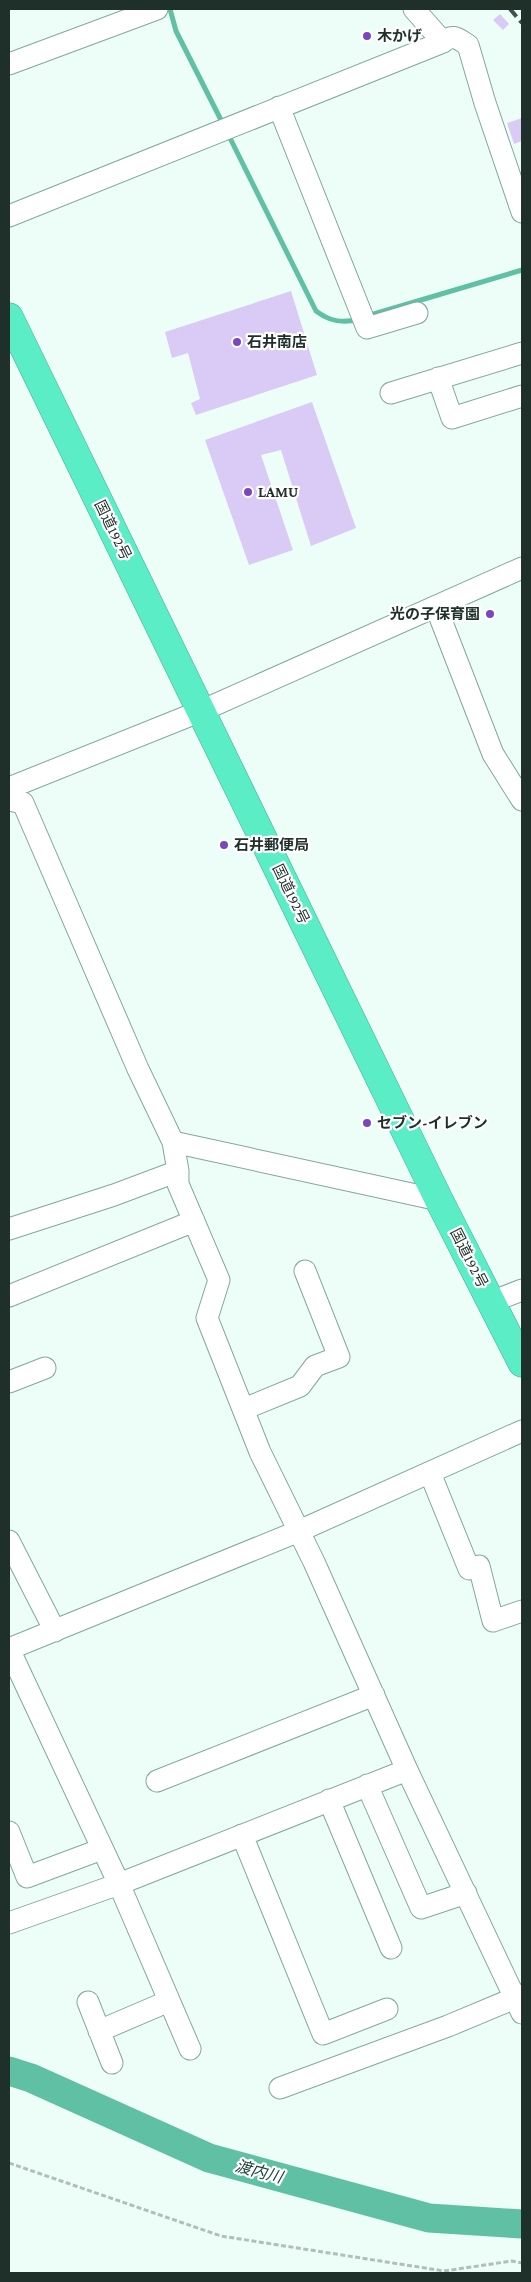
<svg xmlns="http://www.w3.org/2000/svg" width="531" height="2282" font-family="'Crimson Pro','Noto Sans JP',serif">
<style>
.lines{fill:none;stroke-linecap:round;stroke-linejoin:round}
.stream{stroke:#5fc0a4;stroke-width:5}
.river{stroke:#5fc0a4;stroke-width:29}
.building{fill:#d9cbf6}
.minor-casing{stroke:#81a89b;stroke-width:23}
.highway-casing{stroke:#46aa8f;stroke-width:29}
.path{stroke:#afbfba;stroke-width:3;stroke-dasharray:5 2.5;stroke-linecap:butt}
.minor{stroke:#fff;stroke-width:21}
.highway{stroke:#5bedc6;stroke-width:28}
.rail{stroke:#41514c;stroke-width:4;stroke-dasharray:10 5;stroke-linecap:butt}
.poi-dot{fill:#7a47bf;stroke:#fff;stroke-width:2}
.labels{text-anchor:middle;stroke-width:4.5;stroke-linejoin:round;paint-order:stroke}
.poi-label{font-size:15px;font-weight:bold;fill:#1f2f2a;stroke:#fff;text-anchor:start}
.street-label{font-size:15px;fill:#1f2f2a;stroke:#fff}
.water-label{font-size:16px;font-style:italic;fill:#184337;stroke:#fff}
</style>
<rect width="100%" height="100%" fill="#edfef8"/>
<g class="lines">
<path class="stream" d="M170,9L176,31L223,124
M228,134L316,311C329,321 342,324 359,319
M367,316L522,270"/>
<path class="river" d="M9,2071L31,2078L209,2158L429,2218L522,2224"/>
</g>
<path class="building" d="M500,14L509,24L503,30L493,20Z
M522,118V141L514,144L507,123Z
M291,291L317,375L196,415L191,403L200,399L188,353L172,358L165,332Z
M312,402L356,528L311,546L281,450L261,455L293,550L249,565L205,440Z"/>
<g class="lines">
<defs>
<path id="minor" d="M414,9L443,42
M9,64L157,9
M279,107L367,328L417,313
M9,216L443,42C453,33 458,39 468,45L485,103L522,212
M438,378L452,418L522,396
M391,393L522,353
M436,607L493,754L522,800
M9,788L201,711L522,568
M9,800L23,803L138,1069L173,1142L178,1171V1184L219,1280L207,1318L260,1452L314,1562L407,1770L522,2013
M173,1142L439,1200
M9,1229L114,1195L178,1171
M9,1296L194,1221
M491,1302L522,1290
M9,1382L45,1368
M244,1409L300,1386L315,1366L339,1357L305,1271
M430,1473L469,1569L479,1566L493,1621L522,1611
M9,1541L55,1631
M9,1649L119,1884L407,1770
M9,1649L299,1531L522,1431
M157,1781L374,1695
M367,1785L421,1908L466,1893
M329,1800L391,1948
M9,1832L27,1877L102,1849
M242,1835L323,2034L387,2009
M9,1923L119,1884L190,2049
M88,2002L112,2063
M99,2031L169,2001
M280,2088L448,2026L522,1995"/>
<path id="highway" d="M9,317L439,1200L522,1363"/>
</defs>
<use href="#minor" class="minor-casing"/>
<use href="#highway" class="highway-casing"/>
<path class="path" d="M9,2163L221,2236L444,2271L512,2261L522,2263"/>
<use href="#minor" class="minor"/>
<use href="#highway" class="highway"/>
<path class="rail" d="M510,9L522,23"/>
</g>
<g class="poi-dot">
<circle cx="367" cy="36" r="5"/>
<circle cx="237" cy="342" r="5"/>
<circle cx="248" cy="492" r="5"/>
<circle cx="490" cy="614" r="5"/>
<circle cx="224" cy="845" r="5"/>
<circle cx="367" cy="1123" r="5"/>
</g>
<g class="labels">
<g class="poi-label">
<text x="377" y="41">木かげ</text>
<text x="247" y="347">石井南店</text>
<text x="258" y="497">LAMU</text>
<text x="480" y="619" text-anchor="end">光の子保育園</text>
<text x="234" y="850">石井郵便局</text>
<text x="377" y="1128">セブン-イレブン</text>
</g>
<g class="street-label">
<text transform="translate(113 530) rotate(64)" y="5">国道192号</text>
<text transform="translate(291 894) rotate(64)" y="5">国道192号</text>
<text transform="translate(469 1258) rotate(63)" y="5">国道192号</text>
</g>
<g class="water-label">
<text transform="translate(259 2171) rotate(15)" y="6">渡内川</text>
</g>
</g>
<rect width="531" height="2282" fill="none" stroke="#1f2f2a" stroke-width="20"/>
</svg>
